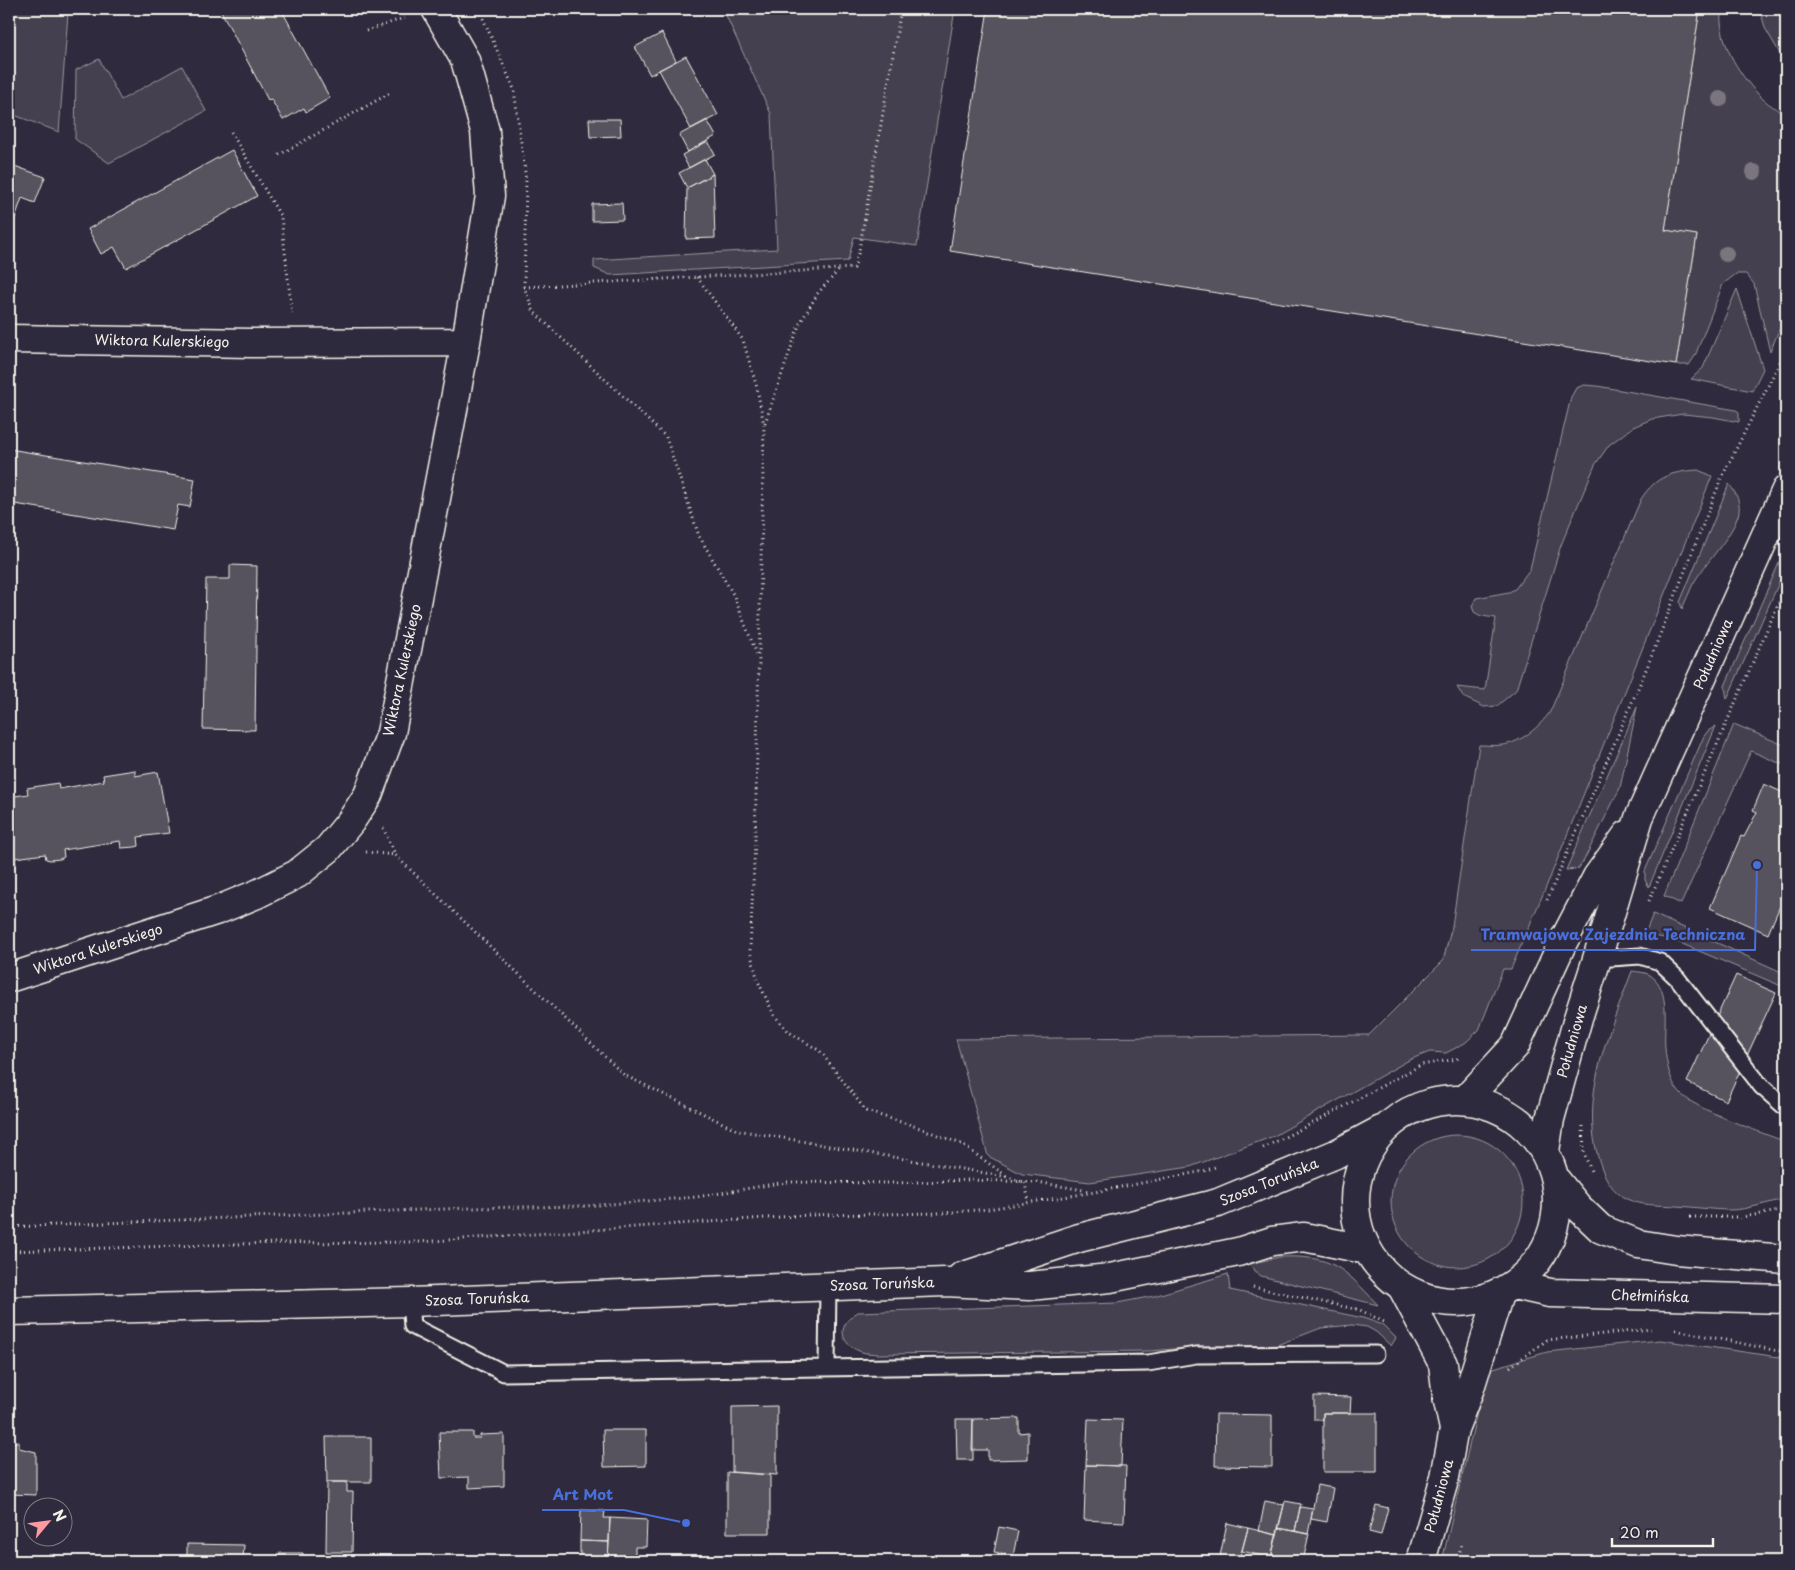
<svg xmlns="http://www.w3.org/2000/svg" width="1795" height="1570" font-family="'Playpen Sans',sans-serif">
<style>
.green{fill:#454050;stroke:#9c989c}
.building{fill:#56525f;stroke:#f4f1e8}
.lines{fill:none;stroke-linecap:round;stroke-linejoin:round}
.service-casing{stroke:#f4f1e8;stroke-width:19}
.minor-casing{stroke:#f4f1e8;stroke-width:31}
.tertiary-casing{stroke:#f4f1e8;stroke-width:31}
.secondary-casing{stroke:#f4f1e8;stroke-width:31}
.path{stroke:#f4f1e8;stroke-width:3;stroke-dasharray:1 4;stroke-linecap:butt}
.service{stroke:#2f2a3d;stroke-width:15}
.minor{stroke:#2f2a3d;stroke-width:28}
.tertiary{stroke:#2f2a3d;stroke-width:28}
.secondary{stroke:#2f2a3d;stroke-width:28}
.tree{fill:#7a757e}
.labels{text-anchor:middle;stroke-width:4.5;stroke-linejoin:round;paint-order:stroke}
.street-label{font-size:14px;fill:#f4f1e8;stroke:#2f2a3d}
.leader{fill:none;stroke:#486fdb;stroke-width:2}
.callout-dot{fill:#486fdb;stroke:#2f2a3d;stroke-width:2}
.callout-label{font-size:15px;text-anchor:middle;font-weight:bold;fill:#486fdb;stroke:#2f2a3d;stroke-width:4.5;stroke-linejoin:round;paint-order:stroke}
</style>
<rect width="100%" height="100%" fill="#2f2a3d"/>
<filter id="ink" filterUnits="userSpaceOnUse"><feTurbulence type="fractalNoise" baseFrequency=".02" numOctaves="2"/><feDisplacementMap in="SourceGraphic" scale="10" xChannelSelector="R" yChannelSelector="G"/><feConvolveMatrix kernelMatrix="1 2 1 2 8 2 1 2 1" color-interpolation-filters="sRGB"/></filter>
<g filter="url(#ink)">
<path class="green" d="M9,9H65L68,14L59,132L9,113Z
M723,9H955L917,246L854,237L848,261L610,275L594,268V260L777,249L771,114Z
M1700,9H1721C1718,40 1737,72 1759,95C1766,103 1777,109 1786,116V313L1770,352L1754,284L1746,274H1736L1723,284L1695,356L1689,365H1676L1697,236L1665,230Z
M1760,9H1786V64L1765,28Z
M99,59L121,100L182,66L206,111L109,163L75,139L76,70Z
M1737,289L1763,369L1752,391L1691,379L1703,368Z
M1584,385L1597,386L1736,410L1739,412V422L1713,417L1683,414L1652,419L1633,427L1609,445L1595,465L1561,545L1516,690L1497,706L1484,707L1463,697L1457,687L1485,690L1496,618L1481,616L1474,612L1472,606L1476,598L1509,592L1515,589L1530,569L1571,397L1576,388Z
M1698,470L1712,476L1549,880L1511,969H1503L1479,1030L1465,1043L1446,1053L1430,1052L1411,1059L1274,1136L1190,1167L1090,1182L1022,1174L988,1156L956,1039L1369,1035L1443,961L1452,926L1479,745C1487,745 1495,746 1503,745C1522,742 1539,727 1550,712L1641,499C1656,476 1671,472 1698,470Z
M1729,484C1736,493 1742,503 1738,516C1731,538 1705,563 1693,584C1689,592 1686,601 1682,609L1680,602Z
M1786,547V567L1727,699L1725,686Z
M1637,707L1620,788L1583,862L1578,869L1566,870Z
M1734,724L1786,746V766L1751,751L1681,904L1664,896Z
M1716,726L1649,887L1645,880V871L1704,736L1708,731Z
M1653,914L1786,974V988L1673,940L1659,937L1643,938Z
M1632,971C1638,972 1645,972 1650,975C1672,989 1663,1028 1665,1048C1666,1062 1670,1081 1679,1092C1693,1109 1763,1133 1786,1142V1199C1769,1202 1747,1210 1730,1210C1713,1210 1695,1207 1677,1206C1663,1205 1645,1206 1632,1201C1617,1197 1607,1182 1602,1169C1576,1101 1609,1034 1632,971Z
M1391 1201a66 66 0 1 1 132 0a66 66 0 1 1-132 0Z
M1279,1257C1332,1255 1343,1267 1378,1305L1261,1276L1253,1269L1250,1264Z
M1228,1274L1230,1290L1363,1318L1383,1325L1396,1338L1391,1346L1376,1332L1367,1327L1352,1325L1321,1328L1272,1347L1185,1348L1150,1351L878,1354C873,1353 867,1354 862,1352C838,1344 837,1324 858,1312L1117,1303L1154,1296Z
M1660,1340L1786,1358V1561H1442L1487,1370L1547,1352Z"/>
<path class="building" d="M220,9H281L330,98L306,112L304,108L283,120L271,99L268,100Z
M988,9H1700L1665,230L1697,235L1676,365L950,251Z
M662,33L676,61L650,75L635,47Z
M686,56L718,115L691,129L659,70Z
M589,119H620L621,136L590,137Z
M707,120L716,136L688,152L679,135Z
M708,141L715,154L689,168L682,155Z
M232,150L257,196L126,268L114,247L101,254L88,229Z
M705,159L713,174L687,188L679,173Z
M9,164L45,177L35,203L22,198L14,221L9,219Z
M713,174L715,238L686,239L687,188Z
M622,203L623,220L592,221V204Z
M9,449L195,479L190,507L178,505L173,530L9,503Z
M230,565L257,566L255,730L203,729L206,579H230Z
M135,770V776L158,772L169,833L138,837L139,846L135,847L121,848L120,841L63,850L64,857L60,859L50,860L46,859L45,854L15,858L9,818V797L28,794L27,788L58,783L59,789L104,781L103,775Z
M1764,784L1786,794V892L1768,934L1710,908L1741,836L1744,837L1757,812L1753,810Z
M9,818L16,865L9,866Z
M1736,975L1776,993L1726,1101L1687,1082Z
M1314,1396L1351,1397L1350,1413H1323V1420H1314Z
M777,1406V1475L732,1472V1407Z
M1323,1413H1377V1472H1323Z
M1216,1414L1272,1415V1467L1215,1466Z
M1019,1418V1433L1028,1432V1459L988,1460V1450H972L973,1419Z
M956,1419H973V1460H957Z
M1088,1419L1123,1420L1121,1466L1086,1465Z
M603,1430H646V1466L604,1467Z
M439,1432H473V1438H480V1435L504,1434V1486L469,1488V1477L441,1478Z
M326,1437H371V1482H327Z
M9,1442H19V1448L36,1452V1495L9,1494Z
M1086,1465L1126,1466L1124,1522L1084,1520Z
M727,1472L770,1475V1533H727Z
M327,1482H347V1492H353L352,1552H326Z
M1317,1485L1333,1488L1327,1522L1311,1519Z
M1265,1501L1284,1505L1277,1535L1259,1531Z
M1285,1501L1301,1504L1295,1531L1278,1528Z
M1376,1505L1388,1508L1381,1535L1369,1532Z
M1300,1507L1313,1509L1308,1534L1295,1531Z
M581,1510L605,1511L604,1518H610L609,1542L580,1541Z
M610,1518L647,1520L646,1547H635V1561H608Z
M1227,1523L1248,1528L1239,1561L1220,1556Z
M999,1527L1018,1531L1013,1556L994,1552Z
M1248,1528L1277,1535L1271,1558L1242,1551Z
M1278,1528L1309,1534L1303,1561H1270Z
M580,1541L609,1542L608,1561H580Z
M187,1544L244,1545L243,1561H187Z
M279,1553H303V1561H279Z
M29,1556H61V1561H29Z"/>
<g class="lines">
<defs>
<path id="service" d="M1597,959L1640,956L1660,962L1678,979L1761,1086L1786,1108
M410,1302L412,1326L504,1373L1148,1363L1196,1355L1376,1354
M827,1367L828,1286"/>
<path id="minor" d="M9,339L252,343L466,342
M9,978L218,910L257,894L297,874L328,849L351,821L368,795L391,733L466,342L490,196L485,131L470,77L465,60L436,9"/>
<path id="tertiary" d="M1465,1100L1515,1046L1562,944L1597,877L1627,835
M1545,1151L1550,1119L1578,1018L1597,959L1639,818L1786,490
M1402,1287L1443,1364L1447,1397L1454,1429
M1421,1561L1445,1477L1454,1429L1470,1388L1499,1294"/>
<path id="secondary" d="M1355 1201a101 101 0 1 1 202 0a101 101 0 1 1-202 0Z
M1556,1180L1578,1207L1601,1229L1638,1244L1676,1250L1786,1259
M961,1277L1079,1238L1218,1203L1336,1154L1381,1130
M1514,1285L1550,1293L1786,1299
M9,1311L410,1302L945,1282L1029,1286L1110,1278L1238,1252L1272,1241L1304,1237L1368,1250"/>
</defs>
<use href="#service" class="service-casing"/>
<use href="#minor" class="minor-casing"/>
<use href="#tertiary" class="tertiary-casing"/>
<use href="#secondary" class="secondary-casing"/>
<path class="path" d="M479,9L514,89L526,180L524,287L534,312L666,437L699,536L733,594L758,657
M603,9L605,11
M366,31L407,17
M231,132L281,217L292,313
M279,155L390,93
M697,277L743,340L757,388L764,425L755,841L750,951L758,981L774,1015L789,1032L820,1051L866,1111L920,1128L961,1144L1008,1177
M524,287L854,268L859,251L901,9
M1786,348L1779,364L1786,367
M765,423L799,325L818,293L840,269
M383,828L395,854
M366,852L395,855L624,1075L737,1130L1008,1177L1025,1183L1029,1202
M1547,900L1648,665L1721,479L1779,364
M1649,901L1786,586
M1583,1126L1584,1153L1591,1171
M1263,1148L1321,1119L1421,1065L1457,1059L1460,1056
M1690,1217H1742L1786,1210
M9,1227L468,1208L585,1206L697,1197L786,1182L895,1183L968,1180L1037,1182L1089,1191
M9,1251L275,1243L419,1242L809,1215L943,1213L988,1209L1095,1192L1204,1171L1218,1166
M1253,1287L1360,1310L1384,1322
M1676,1330L1778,1351H1786
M1510,1367L1547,1340L1651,1329
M1458,1561L1461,1545"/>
<use href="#service" class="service"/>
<use href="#minor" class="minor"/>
<use href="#tertiary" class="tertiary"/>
<use href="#secondary" class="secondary"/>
</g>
<g class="tree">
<circle cx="1720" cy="99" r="8"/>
<circle cx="1754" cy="172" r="8"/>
<circle cx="1726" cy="254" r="8"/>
</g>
</g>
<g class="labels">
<g class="street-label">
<text transform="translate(162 341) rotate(1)" y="5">Wiktora Kulerskiego</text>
<text transform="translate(1713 654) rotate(-66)" y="5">Południowa</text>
<text transform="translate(402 670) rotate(-78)" y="5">Wiktora Kulerskiego</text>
<text transform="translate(98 949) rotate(-18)" y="5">Wiktora Kulerskiego</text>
<text transform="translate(1572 1041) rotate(-74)" y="5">Południowa</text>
<text transform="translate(1269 1182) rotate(-22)" y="5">Szosa Toruńska</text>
<text transform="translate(882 1284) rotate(-2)" y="5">Szosa Toruńska</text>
<text transform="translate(1650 1296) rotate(2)" y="5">Chełmińska</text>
<text transform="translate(477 1299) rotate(-2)" y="5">Szosa Toruńska</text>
<text transform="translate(1439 1496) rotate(-75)" y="5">Południowa</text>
</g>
</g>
<path class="leader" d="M1757 865L1755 950H1471M686 1523L624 1510H542"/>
<g class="callout-dot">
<circle cx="1757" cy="865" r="5"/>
<circle cx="686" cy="1523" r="5"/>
</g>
<g class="callout-label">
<text x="1613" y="940">Tramwajowa Zajezdnia Techniczna</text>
<text x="583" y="1500">Art Mot</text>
</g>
<rect width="1795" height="1570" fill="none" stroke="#2f2a3d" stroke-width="30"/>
<rect x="15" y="15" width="1765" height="1540" fill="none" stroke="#f4f1e8" stroke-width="2" filter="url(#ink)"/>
<g transform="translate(48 1522) rotate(61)"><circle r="24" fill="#2f2a3d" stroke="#7e7a81"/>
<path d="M0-4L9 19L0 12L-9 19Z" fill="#ff9aa2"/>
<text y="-8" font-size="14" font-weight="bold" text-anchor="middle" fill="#f4f1e8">N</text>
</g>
<path d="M1612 1538v8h101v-8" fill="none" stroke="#f4f1e8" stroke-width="2.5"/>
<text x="1620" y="1538" font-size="15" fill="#f4f1e8" stroke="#2f2a3d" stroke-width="4" paint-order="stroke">20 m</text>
</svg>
